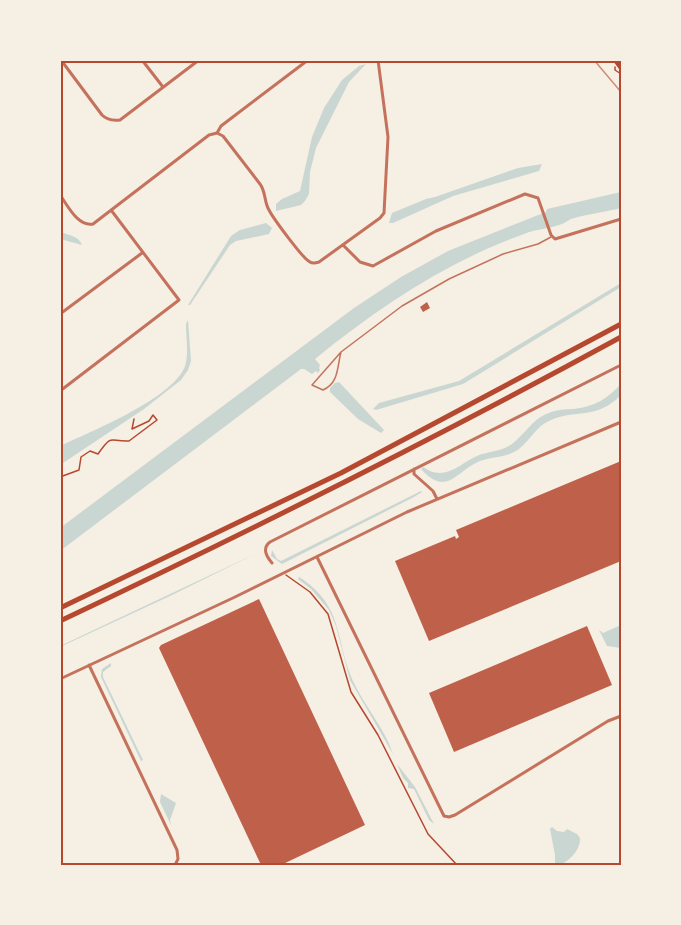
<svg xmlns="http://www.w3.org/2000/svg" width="681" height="925" font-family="'Fira Sans',sans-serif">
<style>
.water{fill:#c9d6d2}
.building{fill:#bf614a}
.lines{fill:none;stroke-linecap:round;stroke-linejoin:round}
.path{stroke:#b5482f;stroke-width:1.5}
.service{stroke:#c5725c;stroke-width:1.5}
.minor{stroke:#c5725c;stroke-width:3}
.primary{stroke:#b5482f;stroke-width:4.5}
.motorway{stroke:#b5482f;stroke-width:5}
.rail{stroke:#cf8b77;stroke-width:1.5}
.neatline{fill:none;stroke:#b5482f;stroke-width:2}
</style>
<rect width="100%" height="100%" fill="#f6efe4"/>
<path class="water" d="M366,64L349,82L316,148L310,172L309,194L305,201L301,205L276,211V204L282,199L300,191L312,137L324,108L342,80L359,66Z
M542,164L539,171L453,196L393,223H389L392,213L426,199L435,197L518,168Z
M621,192V208C605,212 587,214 571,219C567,221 563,224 559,225C548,229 536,229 524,234C446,262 379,307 315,359L320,365L319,368L320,370L318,373L316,371L312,374L304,369H301L60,551V528L354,308L401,277L448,251L546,212L547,209Z
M266,223L272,228L269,234L236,241L230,245L190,305H188L231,236L240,230Z
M60,232C68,235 79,236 82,245L60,239Z
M621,283V287L463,384L376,410L373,409L379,403L459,381Z
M188,320L191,361L188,370L181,380L144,409L60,465V446C90,432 174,398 185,366C189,354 186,337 186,324Z
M339,382L384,430L381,433L358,419L330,392V388L335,383Z
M621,384V395C595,421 576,408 549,421C537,426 529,441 519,449C506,458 494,456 480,461C457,470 447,498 421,469L423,467C428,470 433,473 440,473C453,473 465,461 477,456C489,451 501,452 512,444C524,435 532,420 546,414C555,410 564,409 573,409C594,407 607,399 621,384Z
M421,491L422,492L414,497L282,564L271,556L272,550L277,559L281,561Z
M257,553L170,596L60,647V646Z
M299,577C346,607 334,642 355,685C366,708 385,729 393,754L350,680L336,626L329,610L311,589L298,579Z
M621,625V648L607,646L599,630L603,633Z
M111,663V666L103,672V677L143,760L141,761L101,677L102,669Z
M397,764L415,787L434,824L429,820L414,789L408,788V783L403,778Z
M161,794L176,803L170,820L171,825L190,865L160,802Z
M552,827L557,831L564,832L567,829L577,834L580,838C581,850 567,865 555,865V855L550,829Z"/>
<path class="building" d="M427,302L430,308L423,312L420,307Z
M621,461V561L429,641L395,561L455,536L456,539L459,537L456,530Z
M259,599L365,825L281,865H261L159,648L161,645Z
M587,626L612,685L454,752L429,693Z"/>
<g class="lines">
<path class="path" d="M615,67V70L621,74
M60,477L79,470L81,457L90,451L98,454C113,433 109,442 129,441L157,420L153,415L149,421L132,429L134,419
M286,575L310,592L328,614L351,692L378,735L428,834L457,865"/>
<path class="service" d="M341,352L312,385L323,390C339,383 337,367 341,352L402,306L449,279L503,254L538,244L551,237"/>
<path class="minor" d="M61,60L102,115C107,120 112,121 120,120L199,60
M142,60L163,87
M217,133L223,136L260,184C266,192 264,202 269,210C273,218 303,259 310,262C313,264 316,263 319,262L380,218L384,213L388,137L378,60
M60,195C68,206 78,227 93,224L209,135L217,133L221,126L308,60
M343,245L360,262L373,266L436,231L525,194L538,198L551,235L555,239L621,219
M60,314L142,253
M60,391L179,300L111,210
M414,469V474L433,491L437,499
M317,557L444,816L449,817L455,815L608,721L621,716
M272,563C266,556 262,548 270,542L621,365
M89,665L177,850L178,859L175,865
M60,679L235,597L407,512L621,422"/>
<path class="primary" d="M615,60L621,68"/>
<path class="motorway" d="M60,608L341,473L621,324
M60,621C250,531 436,438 621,337"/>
<path class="rail" d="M594,60L621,92"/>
</g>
<rect width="681" height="925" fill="none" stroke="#f6efe4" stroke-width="123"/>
<rect x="62" y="62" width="558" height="802" class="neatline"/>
</svg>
